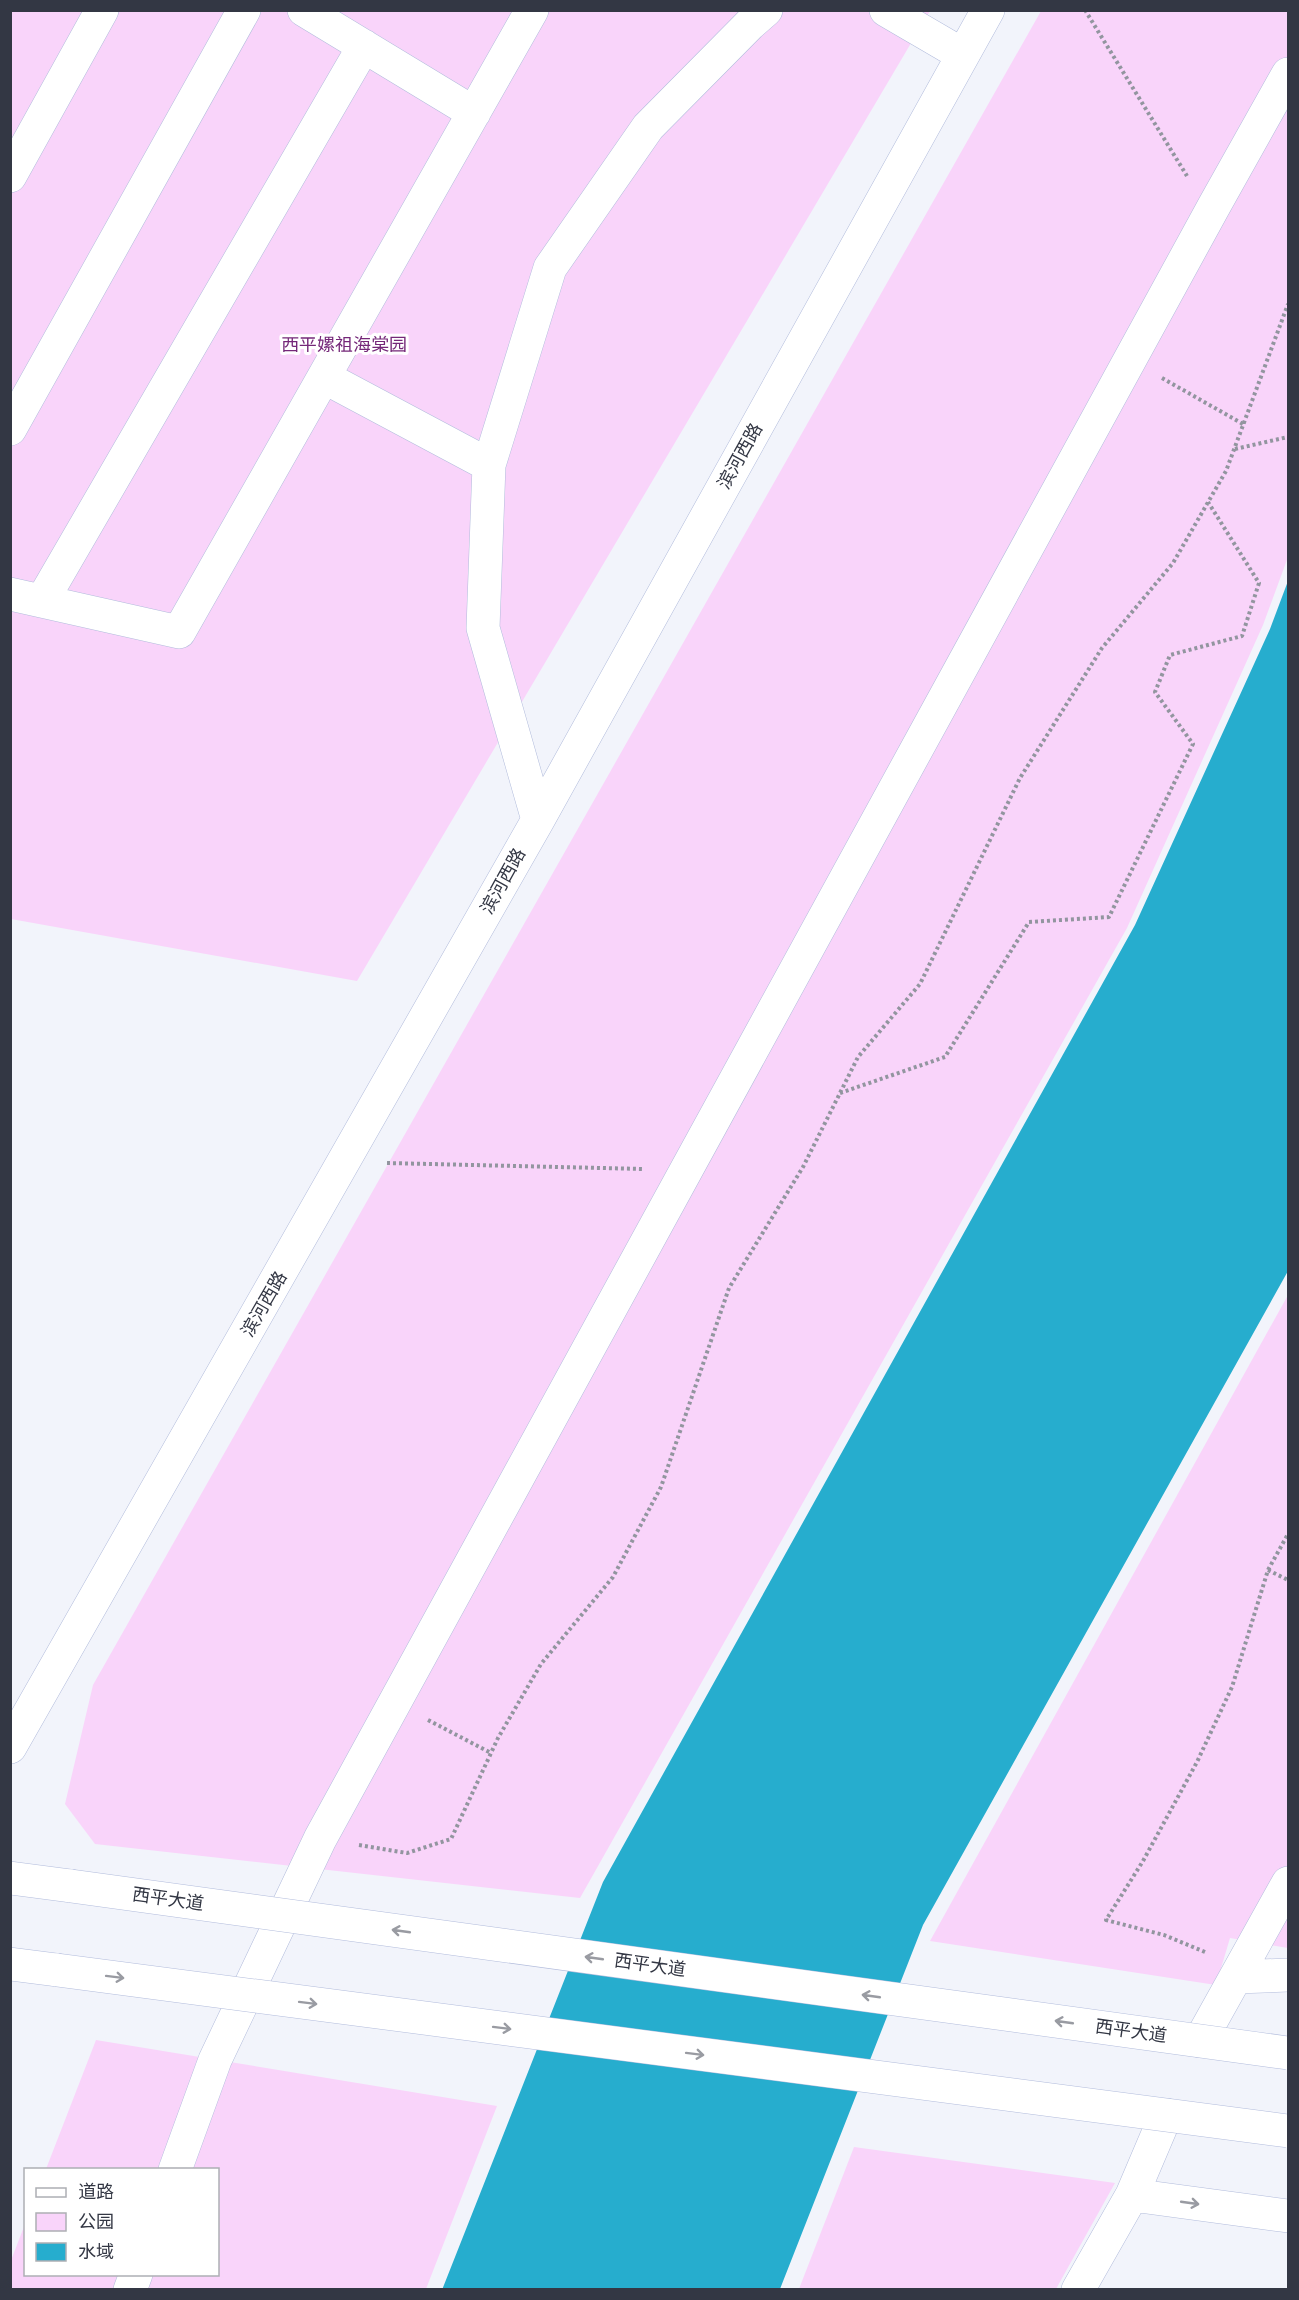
<svg xmlns="http://www.w3.org/2000/svg" width="1299" height="2300" font-family="Montserrat,'Noto Sans SC',sans-serif">
<style>
.green{fill:#f9d4fa}
.water{fill:#26adce}
.lines{fill:none;stroke-linecap:round;stroke-linejoin:round}
.minor-casing{stroke:#b2bcdc;stroke-width:34}
.major-casing{stroke:#b2bcdc;stroke-width:34}
.path{stroke:#92959f;stroke-width:4;stroke-dasharray:3 3;stroke-linecap:butt}
.minor{stroke:#fff;stroke-width:33}
.major{stroke:#fff;stroke-width:33}
.major-bridge-casing{stroke:#b2bcdc;stroke-width:34;stroke-linecap:butt}
.major-bridge{stroke:#fff;stroke-width:33}
.oneway{stroke:#999ba2}
.labels{text-anchor:middle;stroke-width:6;stroke-linejoin:round;paint-order:stroke}
.park-label{font-size:18px;fill:#742778;stroke:#fff}
.street-label{font-size:18px;fill:#333744;stroke:#fff}
</style>
<rect width="100%" height="100%" fill="#f2f4fb"/>
<path class="green" d="M10,11H930L357,981L11,919Z
M1041,11H1288V557L1263,625L1127,928L580,1898L95,1844L65,1804L93,1685Z
M1288,1295V1948L1230,1938L1216,1985L930,1941Z
M96,2040L497,2106L426,2289H11L10,2263L25,2224L26,2274H218V2170L46,2169Z
M854,2147L1115,2183L1056,2289H799Z"/>
<path class="water" d="M1288,581V1271L923,1925L780,2289L442,2290L603,1882L1135,925L1270,629Z"/>
<g class="lines">
<defs>
<path id="minor" d="M304,10L474,113
M886,10L963,55
M10,176L102,10
M324,377L489,465
M10,429L244,10
M10,594L179,632L532,10
M42,601L364,46
M538,820L483,628L489,465L550,268L648,127L750,24L766,10
M10,1747L538,820L988,10
M1236,1977L1288,1975
M1200,2041L1288,1883
M175,2170L215,2060L320,1839L1214,206L1288,74
M1132,2195L1288,2216
M130,2290L136,2274
M1078,2290L1132,2195L1166,2115"/>
<path id="major" d="M10,1878L71,1886
M10,1964L57,1970"/>
</defs>
<use href="#minor" class="minor-casing"/>
<use href="#major" class="major-casing"/>
<path class="path" d="M1085,10L1187,176
M1162,378L1243,424
M1235,449L1288,437
M840,1093L945,1057L1029,922L1109,917L1193,744L1155,692L1170,655L1242,636L1259,583L1208,502
M387,1163L644,1169
M1268,1570L1288,1580
M428,1720L491,1753
M359,1845L407,1853L451,1839L498,1738L541,1664L613,1577L661,1487L729,1288L803,1167L858,1057L920,984L1020,778L1102,648L1173,563L1226,471L1288,304
M1205,1952L1164,1935L1106,1920L1143,1861L1197,1762L1232,1687L1268,1570L1288,1534"/>
<use href="#minor" class="minor"/>
<use href="#major" class="major"/>
<defs>
<path id="major-bridge" d="M71,1886L1288,2053
M57,1970L1288,2131"/>
</defs>
<use href="#major-bridge" class="major-bridge-casing"/>
<use href="#major-bridge" class="major-bridge"/>
</g>
<defs><path id="oneway-shaft" d="M-6 0H5M1.5-3L5.5 0L1.5 3" fill="none" stroke-width="1.6" stroke-linecap="round" stroke-linejoin="round" transform="scale(1.5)"/></defs>
<g class="oneway">
<use href="#oneway-shaft" transform="translate(401 1931) rotate(-172)"/>
<use href="#oneway-shaft" transform="translate(594 1958) rotate(-172)"/>
<use href="#oneway-shaft" transform="translate(115 1977) rotate(7)"/>
<use href="#oneway-shaft" transform="translate(871 1996) rotate(-172)"/>
<use href="#oneway-shaft" transform="translate(308 2003) rotate(7)"/>
<use href="#oneway-shaft" transform="translate(1064 2022) rotate(-172)"/>
<use href="#oneway-shaft" transform="translate(502 2028) rotate(7)"/>
<use href="#oneway-shaft" transform="translate(695 2054) rotate(7)"/>
<use href="#oneway-shaft" transform="translate(1190 2203) rotate(8)"/>
</g>
<g class="labels">
<g class="park-label">
<text x="344" y="351">西平嫘祖海棠园</text>
</g>
<g class="street-label">
<text transform="translate(740 456) rotate(-61)" y="6">滨河西路</text>
<text transform="translate(503 881) rotate(-61)" y="6">滨河西路</text>
<text transform="translate(264 1304) rotate(-60)" y="6">滨河西路</text>
<text transform="translate(168 1899) rotate(8)" y="6">西平大道</text>
<text transform="translate(650 1965) rotate(8)" y="6">西平大道</text>
<text transform="translate(1131 2031) rotate(8)" y="6">西平大道</text>
</g>
</g>
<rect width="1299" height="2300" fill="none" stroke="#333744" stroke-width="24"/>
<rect x="24" y="2168" width="195" height="108" fill="#ffffff" stroke="#adafb4" stroke-width="1.5"/>
<rect x="36" y="2188" width="30" height="9" fill="#ffffff" stroke="#adafb4" stroke-width="1.5"/>
<text x="78" y="2198" font-size="18" fill="#333744">道路</text>
<rect x="36" y="2213" width="30" height="18" fill="#f9d4fa" stroke="#adafb4" stroke-width="1.5"/>
<text x="78" y="2228" font-size="18" fill="#333744">公园</text>
<rect x="36" y="2243" width="30" height="18" fill="#26adce" stroke="#adafb4" stroke-width="1.5"/>
<text x="78" y="2258" font-size="18" fill="#333744">水域</text>
</svg>
